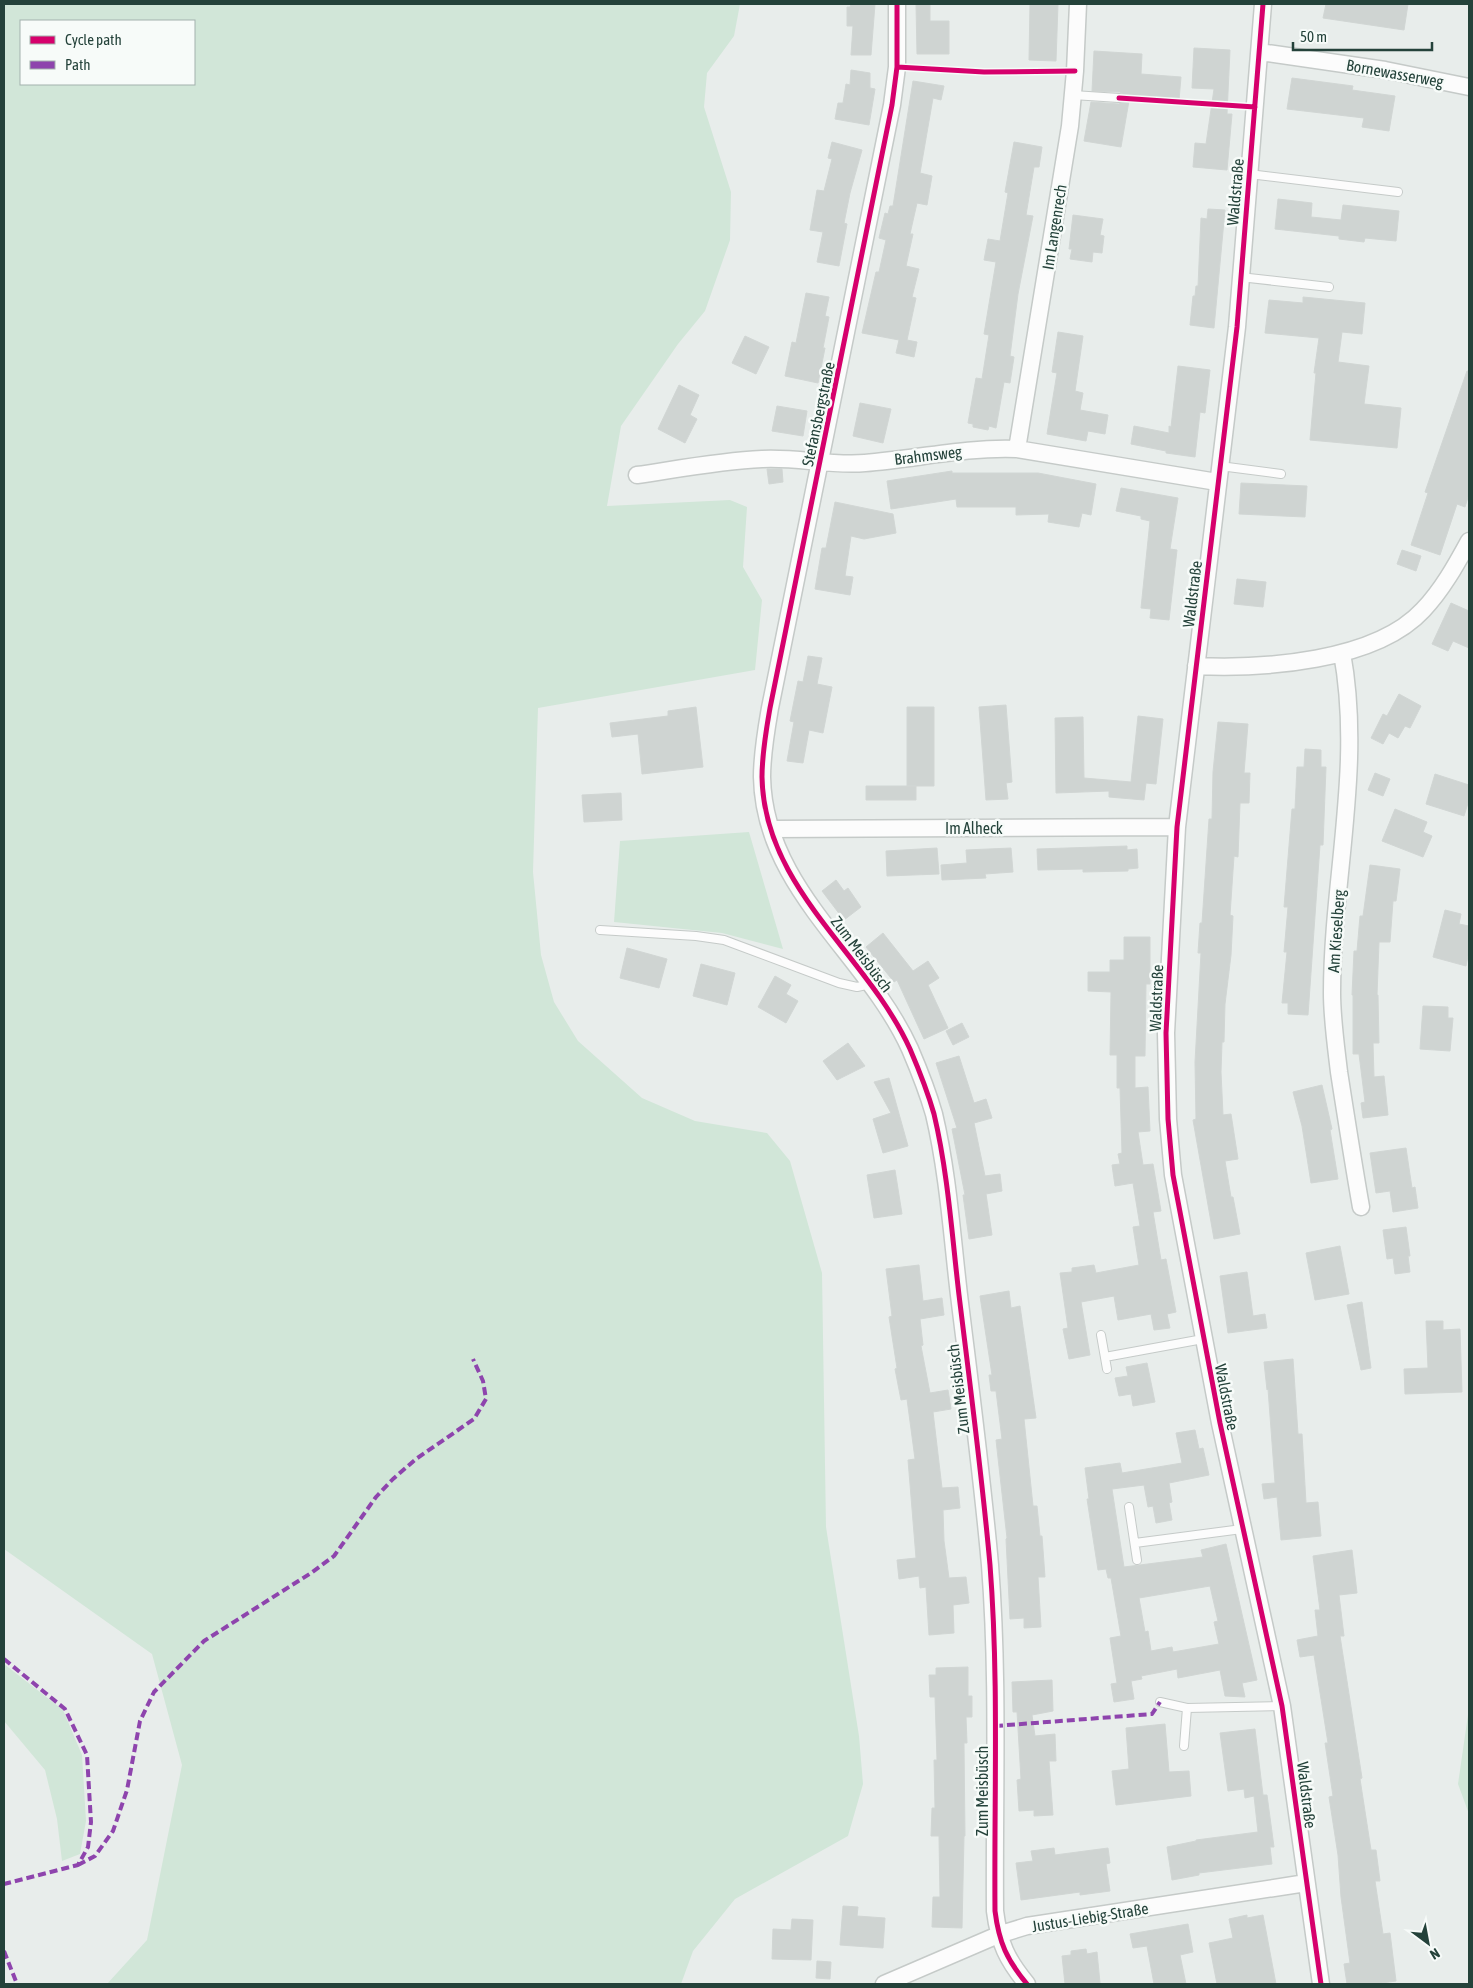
<svg xmlns="http://www.w3.org/2000/svg" width="1473" height="1988" font-family="'Asap Condensed',sans-serif">
<style>
.green{fill:#d1e6d8;fill-rule:evenodd}
.building{fill:#cfd4d2;stroke:#d1d6d4;fill-rule:evenodd}
.lines{fill:none;stroke-linecap:round;stroke-linejoin:round}
.service-casing{stroke:#c5cac8;stroke-width:10}
.minor-casing{stroke:#c5cac8;stroke-width:19}
.service{stroke:#fcfcfc;stroke-width:8}
.minor{stroke:#fcfcfc;stroke-width:16}
.quiet{stroke:#8e44ad;stroke-width:4;stroke-dasharray:8 4;stroke-linecap:butt}
.cycleway-casing{stroke:#f7fbf9;stroke-width:8}
.cycleway{stroke:#d6006c;stroke-width:5}
.labels{text-anchor:middle;stroke-width:5;stroke-linejoin:round;paint-order:stroke}
.street-label{font-size:16px;fill:#24423a;stroke:#f7fbf9}
</style>
<rect width="100%" height="100%" fill="#e8edeb"/>
<path class="green" d="M4,4H740L734,36L707,73L704,107L731,192L730,240L705,311L678,344L621,426L607,506L730,500L747,507L743,567L762,600L755,670L538,708L533,872L541,955L554,1002L578,1041L642,1098L695,1121L767,1133L790,1161L822,1273L826,1527L859,1736L863,1784L848,1836L735,1899L693,1951L681,1984H107L147,1940L182,1765L152,1654L4,1549ZM194,21V84H21V21Z
M749,832L783,949L722,933L614,922L620,841Z
M4,1664L63,1710L82,1755L86,1821L80,1854L62,1861L57,1819L45,1770L4,1721Z
M1469,1708V1814L1458,1784Z"/>
<path class="building" d="M851,4H875L871,55H851L853,26H847V7H850Z
M916,4H930V21H949V54H917Z
M1030,4H1058L1056,61L1029,60Z
M1326,4H1408L1404,30L1323,18Z
M1194,48L1230,50L1227,114H1232L1227,170L1193,167L1195,143L1206,144L1214,89L1192,88Z
M1094,51L1142,54L1141,74L1181,77L1179,100L1130,95L1121,147L1084,141L1091,102L1119,104L1125,99L1124,95L1120,92L1092,91Z
M851,70L870,73V88L875,89L869,125L835,119L838,103H843L846,84L850,85Z
M1292,78L1353,86L1352,90L1395,96L1389,131L1362,127L1364,118L1287,109Z
M913,81L944,86L941,100L933,98L920,173L932,176L927,205L917,203L910,234H913L906,266L919,269L912,297L916,298L907,340L917,342L914,357L896,353L899,340L862,333L876,272H879L886,240L879,238L885,213L888,214L890,206H893Z
M832,142L862,150L850,193L844,223L847,224L839,266L817,262L823,232L810,230L817,190L824,191L832,159L828,158Z
M1014,142L1042,147L1039,167H1034L1026,215L1033,216L1018,294L1010,356L1014,357L1010,383L1004,382L996,428L989,426L988,430L973,427V424L968,423L976,378L982,379L989,335L984,334L996,262L984,260L988,239L1000,241L1008,193L1005,192Z
M1278,199L1312,203L1311,217L1341,220L1343,205L1399,211L1396,241L1365,238L1364,242L1339,239V236L1275,229Z
M1208,209L1225,210L1214,328L1190,325L1193,296H1195L1196,286H1198L1201,218L1207,219Z
M1073,215L1103,219L1100,235L1104,236L1102,253L1093,252L1092,262L1070,259L1072,249H1069Z
M806,293L829,297L825,316L829,317L823,348H825L818,383L785,376L792,342L796,343Z
M1303,297L1365,303L1362,334L1342,332L1338,362L1369,366L1364,404L1401,408L1397,448L1310,440L1316,373H1314L1319,338L1265,333L1269,300L1303,303Z
M1058,332L1083,336L1075,391L1083,393L1080,410L1108,415L1105,434L1088,431L1086,441L1047,434L1057,373L1052,372Z
M745,336L769,347L756,374L732,363Z
M1178,366L1210,370L1205,413L1200,412L1195,457L1166,453V451L1131,444L1134,426L1169,433V426L1171,427Z
M1467,371H1469V494L1465,507L1457,504L1440,555L1411,545L1428,493L1425,492Z
M679,385L699,395L690,415L697,419L685,443L658,429Z
M860,403L891,409L883,443L853,436Z
M777,406L807,411L803,436L772,431Z
M767,469H782L783,482L769,484Z
M952,471V473H1038L1096,484L1091,515L1082,513L1079,527L1048,522L1049,514L1016,515V507H957L956,499L891,509L887,481Z
M1241,483L1307,486L1305,517L1239,514Z
M1121,488L1178,498L1170,549L1177,550L1169,620L1150,618L1151,609L1141,608L1150,521L1141,519V516L1116,511Z
M835,502L893,514L896,533L864,539L851,536L845,576L853,577L850,595L815,589L822,548H826Z
M1402,550L1421,556L1416,571L1397,564Z
M1237,579L1266,582L1263,607L1234,604Z
M1451,603L1469,611V648L1453,641L1448,651L1432,644Z
M808,656L822,658L817,684L832,687L823,733L809,730L803,763L787,761L794,722L790,721L798,681L803,682Z
M1399,694L1421,706L1410,728L1405,726L1398,738L1389,733L1383,744L1371,738L1383,714L1387,716Z
M1006,705L1012,782L1006,783L1008,799L986,800L979,707Z
M696,707L703,767L642,774L638,734L612,737L610,723L668,716V711Z
M907,707H934V786H907Z
M1138,716L1163,719L1156,784L1146,783L1144,800L1109,797V791L1056,793L1055,718L1083,717L1084,778L1131,782Z
M1218,722L1248,724L1244,773H1250L1249,803H1240L1238,857L1234,856L1230,915L1233,916L1231,955L1225,1004L1224,1042H1222L1221,1072L1223,1115L1231,1114L1238,1159L1225,1161L1231,1197H1233L1240,1234L1214,1239L1193,1120L1196,1119L1195,1062L1201,953H1198L1200,923H1202L1209,819H1212L1213,772Z
M1305,749L1321,750V767H1326L1323,845H1320L1308,1015L1288,1014V1003H1282L1287,952H1284L1288,907H1284L1292,809H1295L1297,767H1304Z
M1375,773L1390,779L1383,796L1368,790Z
M1435,774L1469,785V800L1464,816L1426,804Z
M866,786H916V800H866Z
M621,793L622,820L584,822L582,795Z
M1395,809L1427,822L1423,832L1432,836L1423,857L1382,841Z
M1127,846V850L1137,849L1138,868L1128,869V871L1083,872V869L1038,870L1037,849Z
M937,848L939,874L887,876L886,851Z
M1011,848L1013,872L985,874L986,878L942,880L941,865L967,863L966,850Z
M1370,865L1400,869L1396,901H1393L1390,942H1379L1377,995H1378L1379,1043H1373L1374,1077L1384,1076L1388,1115L1363,1118L1361,1103L1365,1102L1359,1054H1353V995H1352L1354,951H1357L1360,916H1363Z
M836,880L844,891L848,888L861,907L844,920L822,891Z
M1445,910L1461,914L1459,924L1469,926V951L1466,966L1433,957Z
M883,933L913,971L928,961L939,978L928,985L948,1028L924,1039L897,980L894,982L866,947Z
M1124,937H1150V984H1146L1145,1056H1135V1088L1148,1087L1150,1131L1138,1132L1143,1165L1153,1164L1161,1211L1153,1212L1161,1260L1166,1259L1176,1312L1167,1314L1170,1328L1154,1330L1151,1314L1118,1320L1114,1296L1081,1302L1090,1355L1069,1359L1063,1329L1068,1328L1060,1273L1072,1272V1268L1094,1265L1096,1273L1139,1265L1133,1227L1140,1226L1133,1183L1115,1186L1112,1165L1120,1164L1118,1154L1122,1153L1120,1088H1117V1055H1110L1111,992L1088,991V972H1110V960H1124Z
M627,948L667,959L659,988L620,978Z
M701,964L735,973L727,1005L693,996Z
M775,976L791,985L786,994L798,1001L786,1023L758,1007Z
M1423,1006L1448,1007V1018H1453L1450,1051L1420,1049Z
M962,1023L969,1037L953,1045L946,1031Z
M848,1043L865,1066L837,1080L823,1061Z
M959,1056L974,1103L986,1099L992,1118L974,1123L985,1176L1000,1174L1002,1191L986,1194L992,1235L969,1239L963,1195H965L952,1129L957,1128L936,1063Z
M889,1078L908,1146L883,1153L873,1119L891,1113L874,1082Z
M1322,1085L1332,1129L1330,1130L1338,1179L1311,1183L1302,1126L1293,1092Z
M1406,1148L1412,1188L1415,1187L1418,1208L1393,1212L1390,1191L1376,1193L1370,1153Z
M895,1170L902,1214L874,1218L867,1175Z
M1406,1227L1410,1256H1408L1410,1272L1395,1274L1393,1258L1387,1259L1383,1230Z
M1340,1246L1349,1294L1315,1300L1306,1253Z
M919,1265L923,1301L942,1298L944,1315L920,1319L923,1345L921,1346L930,1393L948,1390L951,1409L933,1412L942,1488L958,1487L960,1508L943,1510L944,1541L949,1578L966,1577L969,1603L953,1605L954,1633L929,1635L926,1587L920,1588L919,1576L899,1579L897,1560L916,1558L908,1460L915,1459L907,1399L901,1400L895,1369L897,1368L889,1317L892,1316L886,1269Z
M1247,1272L1253,1316L1265,1314L1267,1328L1228,1333L1220,1276Z
M1009,1291L1011,1308L1020,1306L1036,1418L1024,1419L1033,1506H1037L1040,1536H1042L1045,1577H1038L1041,1627L1024,1628V1618L1010,1619L1006,1539L1007,1538L996,1440L1002,1439L996,1391H991L989,1375H992L980,1296Z
M1362,1302L1371,1368L1361,1370L1347,1305Z
M1426,1321H1443V1330L1460,1329L1462,1392L1405,1394L1404,1369L1428,1368Z
M1293,1359L1298,1434H1302L1306,1503L1318,1502L1321,1536L1281,1540L1277,1497L1264,1499L1262,1484L1275,1483L1268,1389L1267,1390L1264,1362Z
M1147,1363L1155,1402L1133,1406L1131,1394L1119,1396L1115,1378L1128,1376L1126,1367Z
M1195,1430L1199,1449L1203,1448L1209,1475L1169,1483L1172,1502L1169,1503L1172,1520L1156,1523L1153,1506L1148,1507L1144,1485L1112,1489L1124,1567L1203,1557L1201,1550L1226,1544L1257,1680L1242,1683L1245,1697L1225,1696L1220,1670L1178,1678L1177,1669L1141,1676L1142,1679L1131,1681L1134,1699L1114,1702L1111,1684L1117,1683L1110,1638L1121,1636L1111,1578H1108L1106,1569L1098,1570L1087,1499H1089L1085,1468L1120,1463L1122,1473L1182,1463L1176,1433ZM1210,1586L1218,1621L1214,1622L1219,1644L1173,1652L1172,1647L1151,1651L1148,1631L1145,1632L1139,1598Z
M1352,1550L1357,1593L1339,1595L1344,1636H1340L1362,1778L1360,1779L1371,1850H1376L1380,1881H1375L1383,1934L1390,1933L1396,1981L1375,1984H1347L1344,1964L1350,1963L1341,1897L1338,1855L1329,1797L1333,1796L1325,1743H1328L1314,1655L1300,1657L1297,1640L1318,1636L1315,1610H1320L1313,1556Z
M968,1667V1696H972V1717H966L967,1743H964L965,1836H964L962,1928L932,1927L933,1897H940L939,1836H931L932,1808H935L934,1760H937L935,1697H930L929,1675H936V1668Z
M1052,1680L1053,1711L1032,1715L1035,1736L1055,1734L1056,1761H1049L1053,1815L1034,1816V1810L1019,1811L1017,1780L1021,1779L1017,1712H1013L1012,1682Z
M1165,1724L1169,1772L1189,1771L1191,1796L1116,1805L1112,1771L1129,1769L1126,1728Z
M1255,1729L1263,1795H1267L1274,1847H1270L1272,1864L1199,1873V1875L1172,1880L1167,1847L1196,1841V1840L1258,1832L1254,1796L1245,1798L1244,1789L1228,1791L1220,1733Z
M1054,1848L1055,1855L1108,1848L1110,1863L1106,1864L1110,1891L1080,1895V1892L1021,1900L1016,1863L1033,1861L1031,1851Z
M843,1906L858,1907L857,1916L885,1918L883,1948L840,1945Z
M1247,1915V1918L1263,1915L1276,1984H1217L1209,1943L1233,1938L1229,1919Z
M792,1919L813,1920L811,1960L772,1959L773,1929L791,1930Z
M1188,1924L1193,1952L1180,1955L1186,1984H1154L1147,1946L1133,1948L1130,1934Z
M1086,1949L1087,1954L1097,1952L1100,1983L1065,1984L1062,1956L1071,1955V1951Z
M817,1961L831,1962L830,1979L816,1978Z"/>
<g class="lines">
<defs>
<path id="service" d="M1073,95L1119,98
M1249,174L1398,192
M1240,277L1329,287
M1220,466L1281,474
M600,930L696,936L724,940L839,983L857,987L871,984
M1101,1335L1107,1369
M1105,1357L1203,1339
M1129,1507L1137,1560
M1135,1543L1242,1529
M1160,1702L1187,1708L1282,1706
M1184,1746L1187,1708"/>
<path id="minor" d="M897,4V67L892,105L770,708C766,731 762,753 762,777C764,889 867,954 910,1049C919,1070 928,1093 934,1114C948,1173 952,1236 959,1295C970,1385 982,1475 990,1565C999,1680 994,1796 995,1911C999,1943 1007,1960 1027,1984
M1263,4L1237,327L1177,827L1166,1033L1168,1119L1173,1175L1220,1423L1282,1706L1321,1984
M1260,52L1385,70L1469,87
M1017,449L1070,126L1075,71L1078,4
M637,475C678,469 720,461 762,459C797,457 830,466 865,463C916,459 965,447 1017,449L1217,482
M1342,653C1363,766 1332,880 1332,993C1332,1019 1336,1046 1339,1072C1346,1117 1353,1162 1361,1207
M1196,666C1262,669 1375,662 1423,610C1442,590 1456,565 1469,541
M771,829L1177,827
M884,1984L998,1935L1027,1926L1306,1883"/>
</defs>
<use href="#service" class="service-casing"/>
<use href="#minor" class="minor-casing"/>
<use href="#service" class="service"/>
<use href="#minor" class="minor"/>
<path class="quiet" d="M4,1659L65,1709L87,1755L91,1822L88,1847L78,1865L4,1884
M995,1726L1152,1714L1160,1702
M78,1865L95,1856L113,1831L127,1790L140,1721L154,1692L204,1641L311,1573L334,1556L376,1497L393,1479L416,1459L474,1419L486,1399L483,1381L473,1359
M4,1951L17,1984"/>
<defs>
<path id="cycleway" d="M897,4V67L892,105L770,708C766,731 762,753 762,777C764,889 867,954 910,1049C919,1070 928,1093 934,1114C948,1173 952,1236 959,1295C970,1385 982,1475 990,1565C999,1680 994,1796 995,1911C999,1943 1007,1960 1027,1984
M1263,4L1237,327L1177,827L1166,1033L1168,1119L1173,1175L1220,1423L1282,1706L1321,1984
M897,67L984,72L1075,71
M1119,98L1255,107"/>
</defs>
<use href="#cycleway" class="cycleway-casing"/>
<use href="#cycleway" class="cycleway"/>
</g>
<g class="labels">
<g class="street-label">
<text transform="translate(1395 73) rotate(10)" y="6">Bornewasserweg</text>
<text transform="translate(1235 192) rotate(-85)" y="6">Waldstraße</text>
<text transform="translate(1054 227) rotate(-81)" y="6">Im Langenrech</text>
<text transform="translate(818 414) rotate(-78)" y="6">Stefansbergstraße</text>
<text transform="translate(928 455) rotate(-7)" y="6">Brahmsweg</text>
<text transform="translate(1192 594) rotate(-83)" y="6">Waldstraße</text>
<text x="974" y="834">Im Alheck</text>
<text transform="translate(1336 931) rotate(-86)" y="6">Am Kieselberg</text>
<text transform="translate(862 954) rotate(53)" y="6">Zum Meisbüsch</text>
<text transform="translate(1156 998) rotate(-88)" y="6">Waldstraße</text>
<text transform="translate(958 1389) rotate(-97)" y="6">Zum Meisbüsch</text>
<text transform="translate(1227 1397) rotate(79)" y="6">Waldstraße</text>
<text transform="translate(982 1791) rotate(-90)" y="6">Zum Meisbüsch</text>
<text transform="translate(1307 1795) rotate(83)" y="6">Waldstraße</text>
<text transform="translate(1090 1917) rotate(-9)" y="6">Justus-Liebig-Straße</text>
</g>
</g>
<rect width="1473" height="1988" fill="none" stroke="#24423a" stroke-width="10"/>
<rect x="20" y="20" width="175" height="65" fill="#f7fbf9" stroke="#a3b1ad"/>
<rect x="30" y="36" width="25" height="8" fill="#d6006c" stroke="#a3b1ad"/>
<text x="65" y="45" font-size="15" fill="#24423a">Cycle path</text>
<rect x="30" y="61" width="25" height="8" fill="#8e44ad" stroke="#a3b1ad"/>
<text x="65" y="70" font-size="15" fill="#24423a">Path</text>
<g transform="translate(1428 1943) rotate(148)" stroke="#f7fbf9" stroke-width="4" paint-order="stroke">
<path d="M0-4L9 19L0 12L-9 19Z" fill="#24423a"/>
<text y="-8" font-size="14" font-weight="bold" text-anchor="middle" fill="#24423a">N</text>
</g>
<path d="M1293 42v8h139v-8" fill="none" stroke="#24423a" stroke-width="2.5"/>
<text x="1300" y="42" font-size="15" fill="#24423a" stroke="#f7fbf9" stroke-width="4" paint-order="stroke">50 m</text>
</svg>
